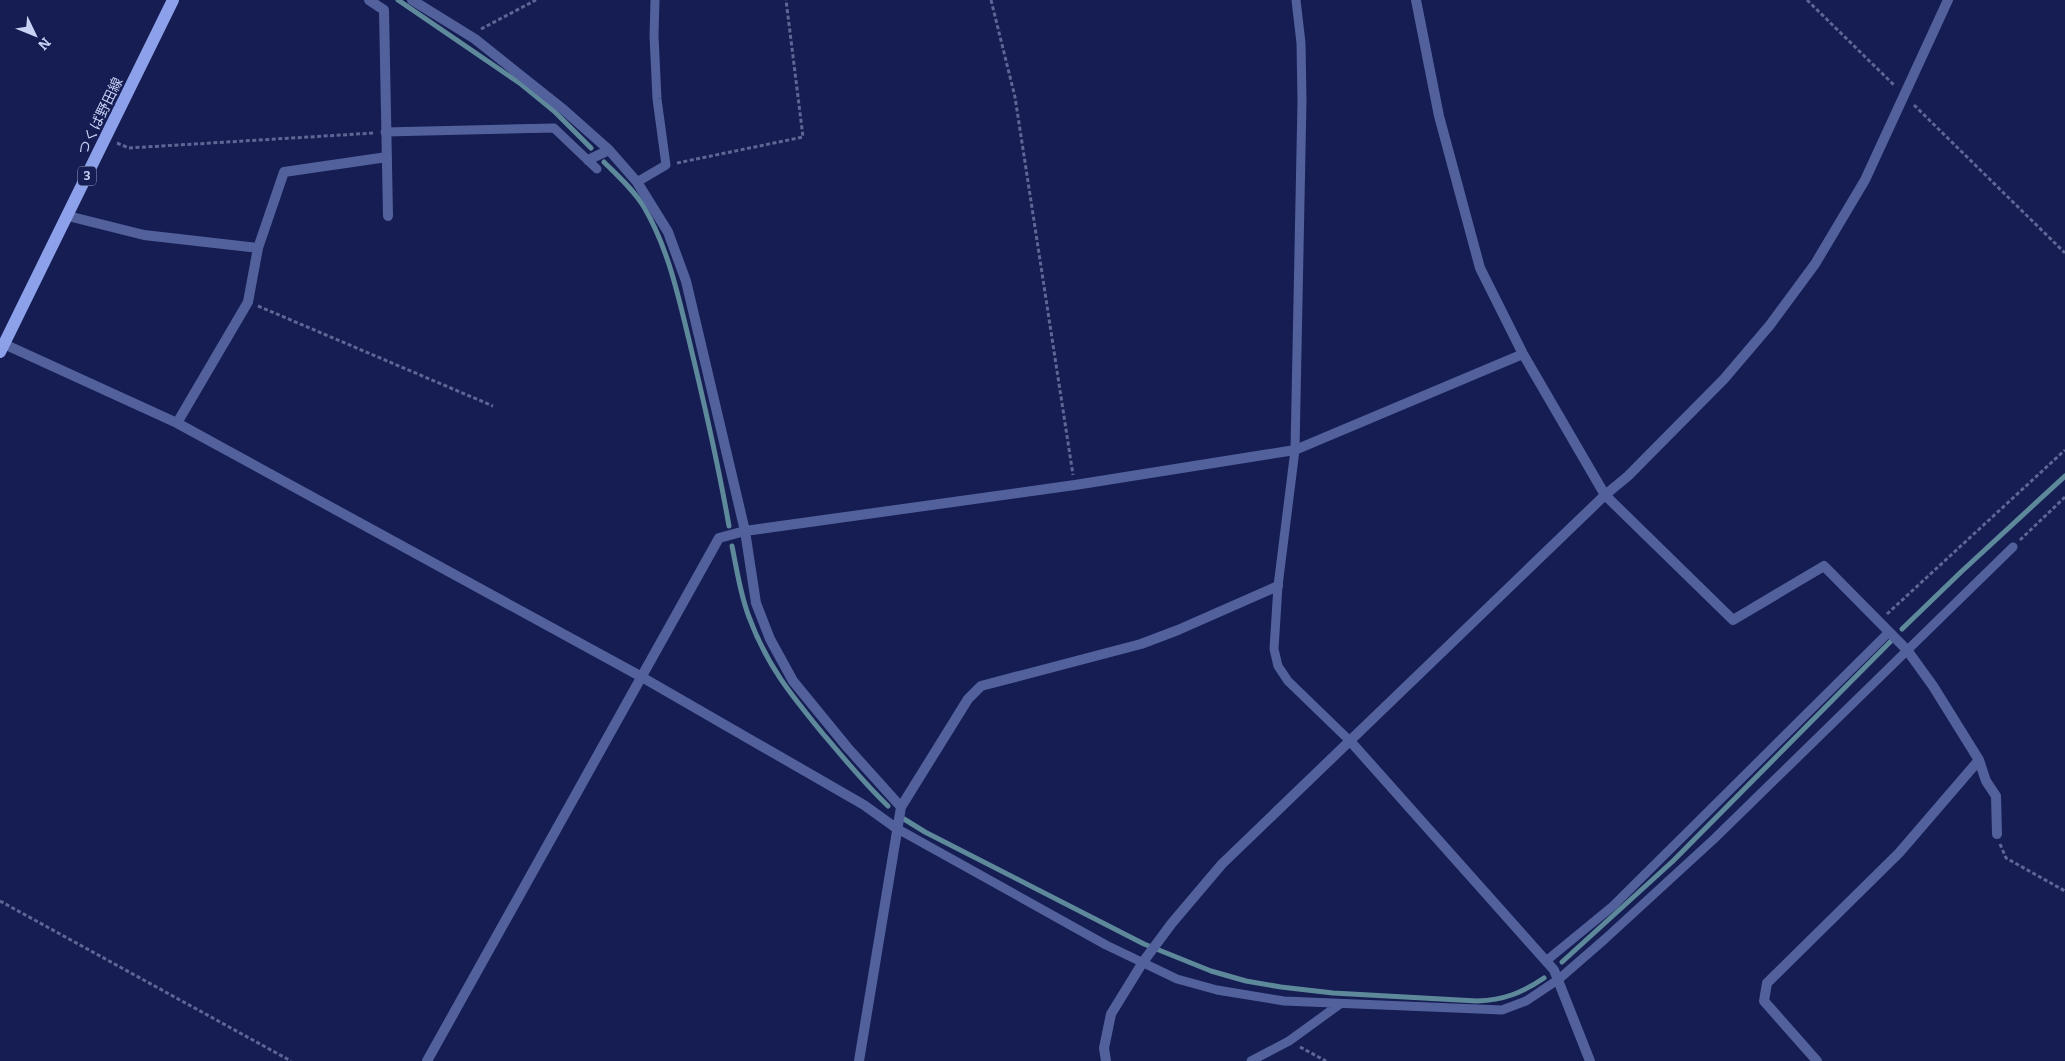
<svg xmlns="http://www.w3.org/2000/svg" width="2065" height="1061" font-family="Bitter,'Noto Sans JP',serif">
<style>
.lines{fill:none;stroke-linecap:round;stroke-linejoin:round}
.stream{stroke:#5e899b;stroke-width:5}
.path{stroke:#5d6694;stroke-width:3;stroke-dasharray:4 2.5;stroke-linecap:butt}
.lane{stroke:#52619c;stroke-width:9}
.street{stroke:#52619c;stroke-width:10}
.primary{stroke:#8da1ea;stroke-width:12}
.labels{text-anchor:middle;stroke-width:4.5;stroke-linejoin:round;paint-order:stroke}
.shield{fill:#151d53;stroke:#929cc4;stroke-width:1}
.shield-label{font-size:12px;font-weight:bold;fill:#c8d2f5}
.street-label{font-size:14px;fill:#c8d2f5;stroke:#151d53}
</style>
<rect width="100%" height="100%" fill="#151d53"/>
<g class="lines">
<path class="stream" d="M398,0L521,84L554,111L591,148
M604,162C618,176 634,190 644,207C668,248 678,295 689,340C704,402 718,463 729,526
M732,546C737,570 740,594 749,617C767,666 792,696 824,735C845,760 865,784 888,806
M1902,629L1961,572L2065,476
M904,819L925,832L1144,944L1211,971L1246,981L1281,987L1333,993L1477,1001C1504,1000 1522,993 1544,978
M1562,962L1673,861L1892,640"/>
<path class="path" d="M991,0L1015,97L1073,475
M1807,0L1895,86
M481,29L536,0
M1914,105L2065,253
M117,143L129,148L374,133
M677,163L803,137L786,0
M258,306L493,406
M2020,540L2065,497
M1887,614L2065,450
M2000,844L2006,858L2065,891
M0,901L291,1061
M1300,1047L1326,1061"/>
<path class="lane" d="M1296,0L1301,43L1302,101L1295,450L1278,586L1274,649L1278,666L1288,681L1351,742
M385,132L554,128L597,169
M637,182L666,165L657,99L654,36L655,0
M896,828L1106,945L1177,979L1217,990L1284,1001L1502,1010L1526,1001L1559,979L1605,939L1714,839L2013,547
M1546,961L1613,906L1889,632
M1251,1061L1289,1041L1340,1004"/>
<path class="street" d="M369,0L384,10L388,216
M412,0L475,39L564,110L609,150L637,182L668,232L686,281L745,531L756,603L770,639L793,681L847,747L901,807
M1416,0L1439,116L1480,268L1523,354L1605,495L1733,620L1824,566L1907,650L1933,686L1979,760L1986,781L1996,796L1997,834
M588,160L609,150
M68,216L144,235L258,248
M4,344L177,423L640,676L864,805L896,828
M177,423L248,302L258,248L284,172L387,157
M1351,742L1554,970L1590,1061
M427,1061L719,538L745,531L1075,485L1295,450L1523,354
M859,1061L901,807L968,699L981,686L1141,644L1178,630L1278,586
M1106,1061L1104,1048L1111,1014L1143,962L1172,923L1222,864L1605,495L1628,476L1724,379L1770,325L1815,264L1865,180L1948,0
M1817,1061L1764,1001L1767,983L1899,853L1979,760"/>
<path class="primary" d="M0,352L173,0"/>
</g>
<g class="labels">
<rect class="shield" x="78" y="166.5" width="18" height="19" rx="4"/>
<g class="shield-label">
<text x="87" y="180">3</text>
</g>
<g class="street-label">
<text transform="translate(100 116) rotate(-64)" y="5">つくば野田線</text>
</g>
</g>
<g transform="translate(35 35) rotate(133)" stroke="#151d53" stroke-width="4" paint-order="stroke">
<path d="M0-4L9 19L0 12L-9 19Z" fill="#c8d2f5"/>
<text y="-8" font-size="14" font-weight="bold" text-anchor="middle" fill="#c8d2f5">N</text>
</g>
</svg>
